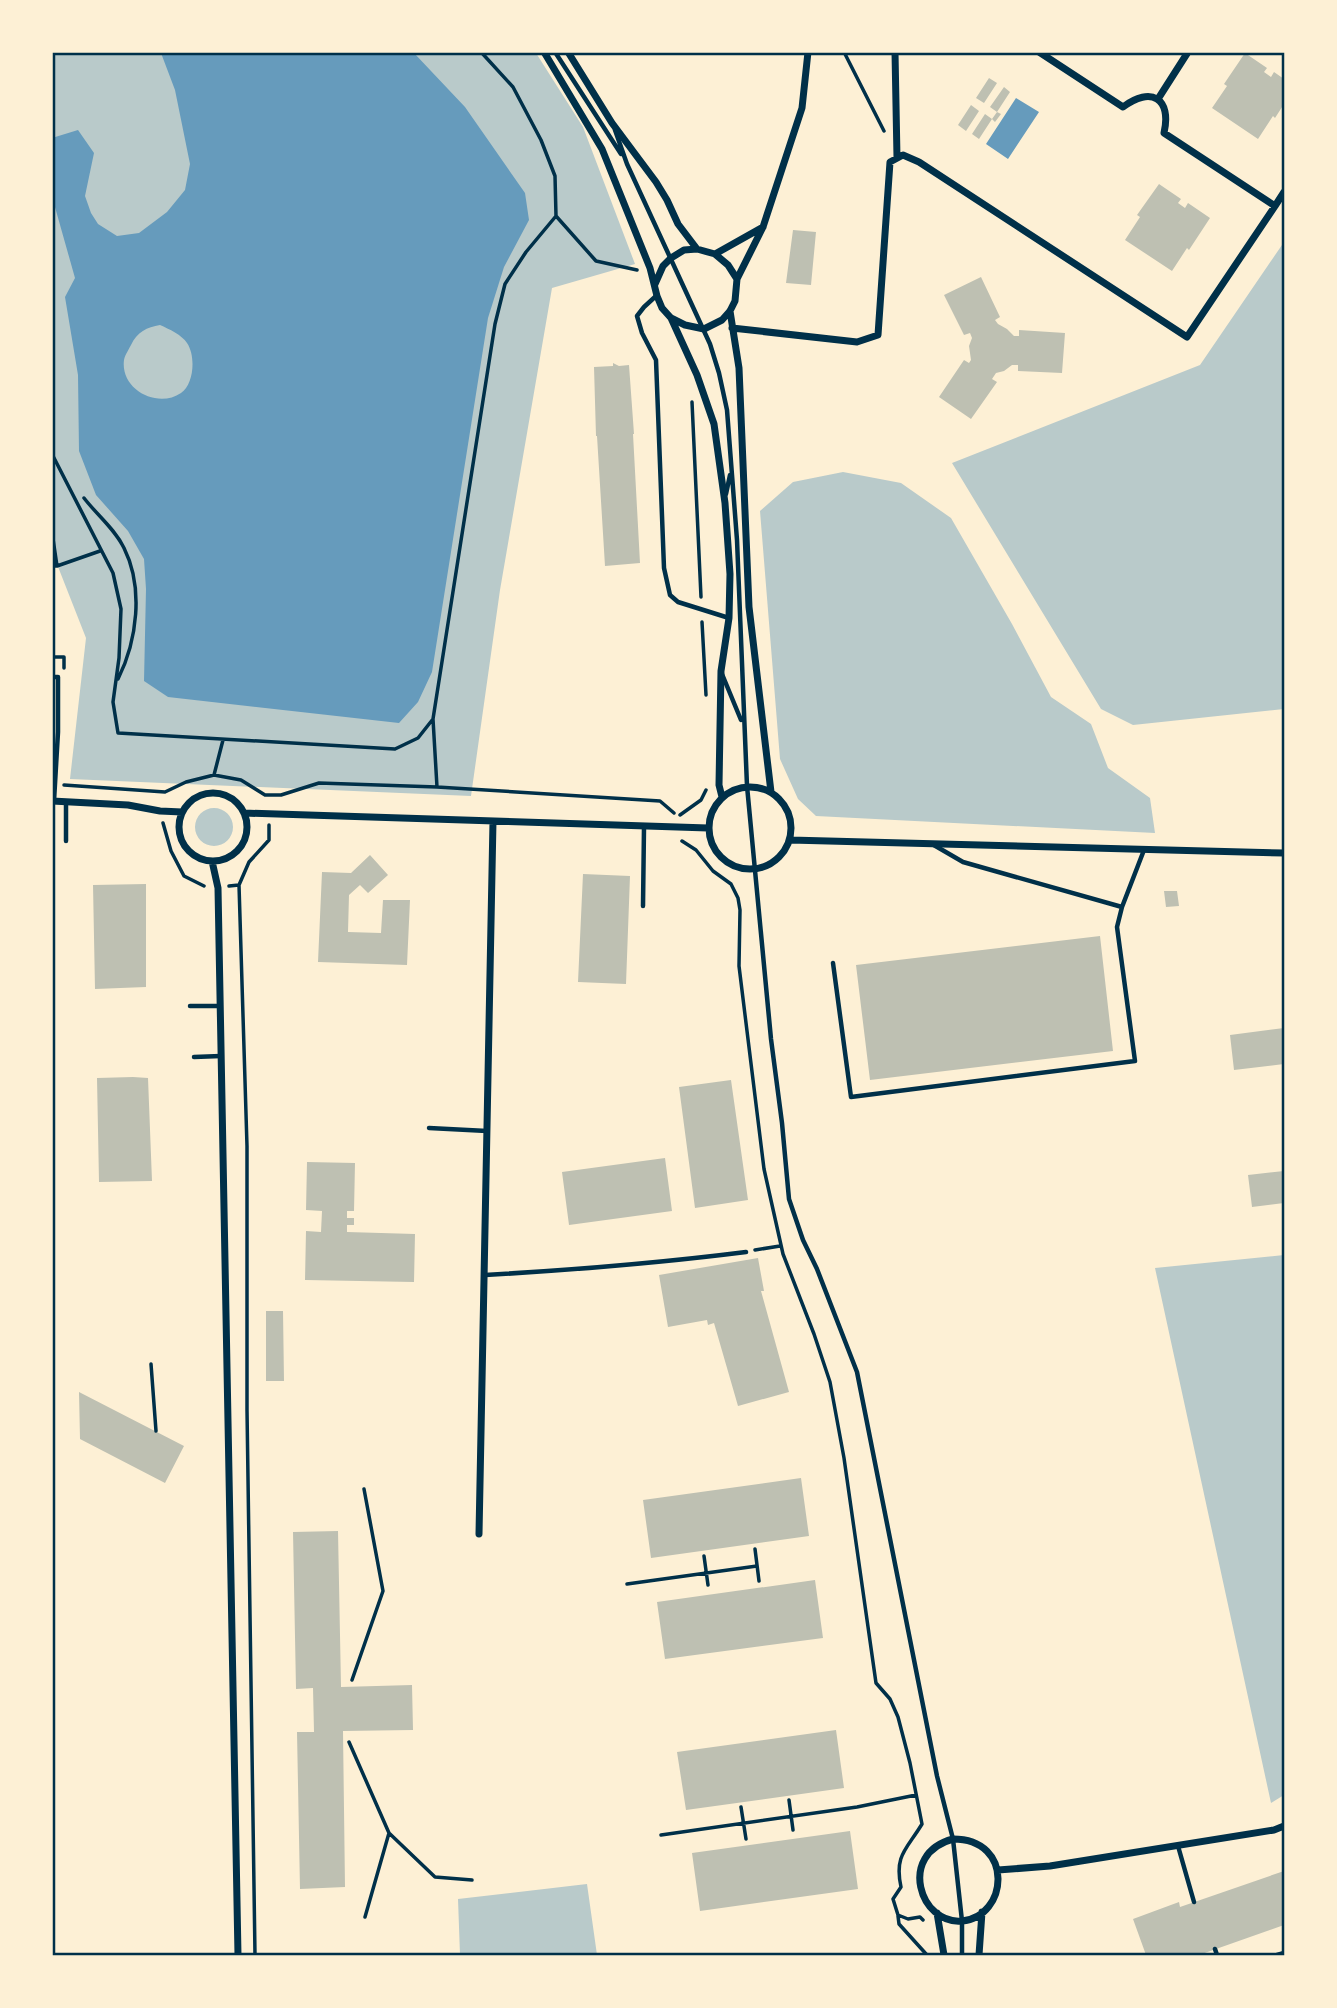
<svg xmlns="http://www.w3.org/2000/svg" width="1337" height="2008" font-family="'Sofia Sans Condensed',sans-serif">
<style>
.green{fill:#b9caca}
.water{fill:#669bbc;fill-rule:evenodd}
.building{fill:#bec0b2}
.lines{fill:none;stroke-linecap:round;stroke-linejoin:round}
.path{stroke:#003049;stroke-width:3.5}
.service{stroke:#003049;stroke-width:4.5}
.minor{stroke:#003049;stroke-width:7}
.neatline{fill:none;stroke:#003049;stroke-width:2.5}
</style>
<rect width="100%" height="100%" fill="#fdf0d5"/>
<path class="green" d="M53,53H536L583,127L635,264L552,288L500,590L471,796L70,779L86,638L53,554Z
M1284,242V709L1133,725L1101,709L952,463L1200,365Z
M843,472L901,483L951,518L1012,624L1051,697L1091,724L1108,768L1150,798L1155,833L816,816L798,799L780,759L760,511L793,482Z
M195 827a19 19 0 1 1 38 0a19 19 0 1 1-38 0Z
M1284,1255V1795L1271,1803L1155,1268Z
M587,1884L597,1955H460L458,1899Z"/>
<path class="water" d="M161,53H414L465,107L525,193L529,220L504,267L488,318L432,672L418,702L399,723L168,697L144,681L146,589L144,559L128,531L96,495L79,451L78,375L65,297L75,278L53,200L52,138L78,130L94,153L85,196L91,213L98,224L117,236L139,233L167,212L185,190L190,164L175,90ZM160,325C169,329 182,335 187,343C196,356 194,384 181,393C158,409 120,390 124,360C125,355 129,349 131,345C137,332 147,327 160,325Z
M1016,98L1039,112L1008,159L986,144Z"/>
<path class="building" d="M1245,53L1267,68L1264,72L1271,77L1274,72L1284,79V104L1275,118L1273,116L1258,139L1212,108L1227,86L1224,84Z
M989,78L997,83L984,103L976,98Z
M1004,87L1010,92L997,112L990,107Z
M971,105L979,111L966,131L958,125Z
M997,112L1001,114L995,122L992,119L979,139L972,134L985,114L992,119Z
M1159,184L1181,199L1178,203L1185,208L1188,203L1210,218L1189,250L1187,248L1172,271L1125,240L1140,217L1137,215Z
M793,230L816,232L811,285L786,283Z
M981,277L1000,317L995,320L998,324L1007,329L1014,336H1019V330L1065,333L1062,373L1018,371V365H1012L1004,371L996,373L992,379L997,382L971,419L939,397L964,360L969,363L971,360L969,346L972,338L970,333L964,335L944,295Z
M613,363L619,366L629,365L634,434H633L640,563L605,566L597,436H596L594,367L613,366Z
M370,855L388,875L368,893L360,885L349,895L348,932L381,933L383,900H410L407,965L318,962L322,872L351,873Z
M583,874L630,876L626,984L578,982Z
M146,884V987L95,989L93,885Z
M1164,891H1177L1179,906L1166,907Z
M1100,936L1113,1051L870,1080L856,965Z
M1284,1028V1064L1234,1070L1230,1035Z
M133,1077L148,1078L152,1181L99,1182L97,1078Z
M731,1080L748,1200L695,1208L679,1087Z
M665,1158L672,1211L569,1225L562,1172Z
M307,1162L355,1163L354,1211H347V1218H354V1225H347V1232L415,1234L414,1282L305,1280L306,1231L321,1232L322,1211L306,1210Z
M1284,1171V1203L1252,1207L1248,1175Z
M758,1258L764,1291H761L789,1392L738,1406L714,1323L708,1325L707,1320L668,1327L659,1275Z
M266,1311H283L284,1381H266Z
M79,1392L184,1446L165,1483L80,1439Z
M801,1478L809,1536L651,1558L643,1500Z
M338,1531L341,1687L412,1685L413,1730L343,1731L345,1887L300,1889L297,1732H314L313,1688L296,1689L293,1532Z
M815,1580L823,1638L665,1659L657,1602Z
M836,1730L844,1788L686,1810L677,1752Z
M850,1831L858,1889L700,1911L692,1853Z
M1284,1871V1925L1199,1955H1146L1133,1919L1179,1902L1180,1907Z"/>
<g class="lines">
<path class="path" d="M844,52L884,131
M556,216L596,261L637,270
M692,402L701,597
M52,454L113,573L121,609L119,658L113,702L118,733L395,749L418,738L433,719L495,324L505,284L526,252L556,216L555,176L541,140L513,87L481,52
M84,498C97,515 115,529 124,548C144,588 137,641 118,679
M52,532L57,566
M52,566H57L100,551
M52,617L53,657H64V668
M702,622L706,695
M433,719L437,787
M214,775L223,740
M64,785L165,792L186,782L214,775L241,780L265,795H281L319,783L437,787L660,801L674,813
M680,815L701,800L706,790
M163,823L171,851L184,876L204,886
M682,841L696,850L713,871L731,884L738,898L740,910L739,966L764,1169L783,1254L814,1334L830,1382L844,1458L876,1683L890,1699L898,1717L910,1763L922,1824C907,1849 894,1855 901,1887L893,1899L898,1915L908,1919L920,1917L923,1920
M239,885L247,1146V1410L255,1955
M229,886L239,885L249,862L269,840V825
M755,1250L780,1246
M151,1364L156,1431
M755,1549L759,1581
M704,1556L708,1585
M627,1584L757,1566
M352,1680L383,1591L364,1489
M349,1742L389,1833L435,1877L472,1880
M789,1800L793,1830
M741,1807L746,1839
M661,1835L857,1807L916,1795
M898,1916L899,1924L927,1955
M365,1917L389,1833"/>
<path class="service" d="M555,52L621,154
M615,130L627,164L710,344L719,373L727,410L737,540L747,786L771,1039L782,1123L789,1199L803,1240L817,1269L857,1372L937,1776L953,1839L962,1921V1955
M656,296L644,307L637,316L642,333L656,360L664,568L670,595L678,602L729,618
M726,494L730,475
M722,674L741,720
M52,677H58V732L54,801
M66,841V802
M932,844L963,862L1122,907
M643,906L644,827
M833,963L851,1097L1135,1061L1117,927L1122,907L1144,850
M190,1006H220
M194,1057L221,1056
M429,1128L487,1131
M485,1275C572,1270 659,1263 746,1252
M1178,1846L1194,1902
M1215,1949L1217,1955
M1277,1955L1284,1953"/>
<path class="minor" d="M544,52L602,149L650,268L657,296L662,308L671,318L685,325L704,329L722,320L730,311L735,301L737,279L728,265L715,254L697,249L684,250L671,258L663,266L655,284
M568,52L612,123L656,182L667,200L678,224L697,249
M895,52L897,158
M1039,52L1123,107C1151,86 1172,98 1164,133L1275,206L1284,192
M1158,99L1188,52
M715,254L763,227
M737,279L763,227L802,108L808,52
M730,311L739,368L749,607L771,792
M671,318L697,375L714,424L725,503L730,574L729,618L721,671L719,785L722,797
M732,328L857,342L878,335L890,162L903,155L919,162L1187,337L1275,206
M709 828a41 41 0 1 1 82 0a41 41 0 1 1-82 0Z
M179 827a34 34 0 1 1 68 0a34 34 0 1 1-68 0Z
M52,801L128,805L160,811L182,812
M244,813L708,828
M790,840L1284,853
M212,861L218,888L238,1955
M479,1534L493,821
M953,1839C1015,1839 1008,1917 962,1921C920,1925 897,1854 953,1839Z
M998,1870L1050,1866L1274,1830L1284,1826
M937,1913L944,1955
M979,1955L982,1912"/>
</g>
<rect width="1337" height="2008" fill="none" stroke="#fdf0d5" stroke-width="108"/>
<rect x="54" y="54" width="1229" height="1900" class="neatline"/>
</svg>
